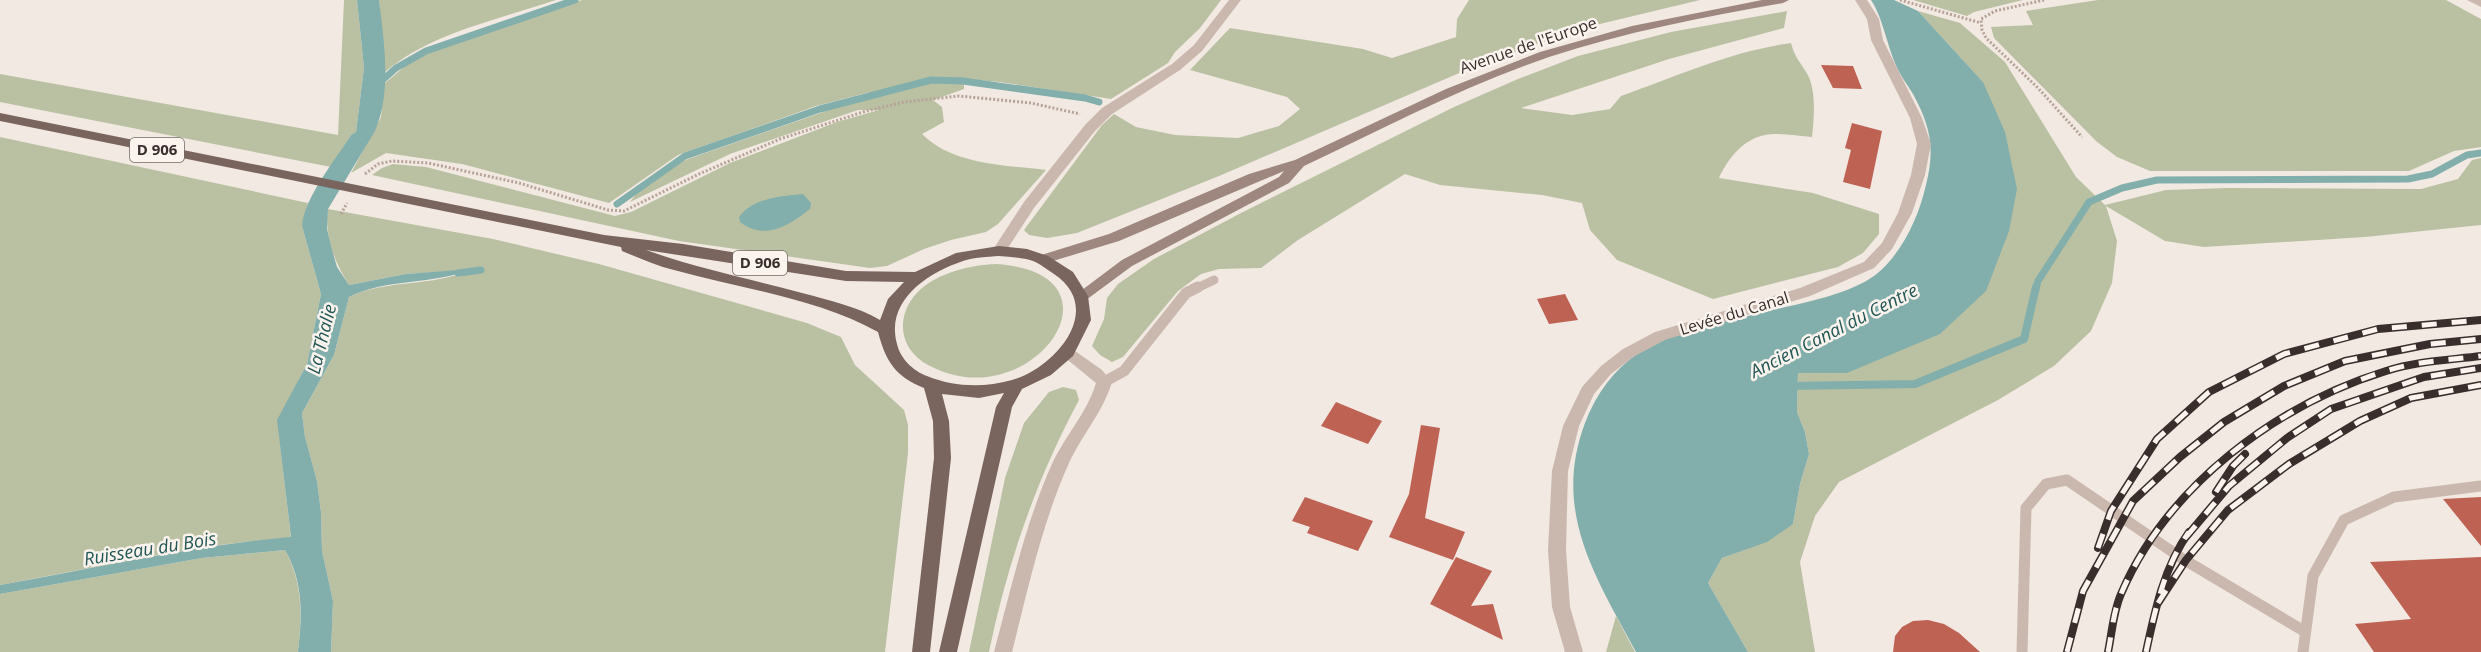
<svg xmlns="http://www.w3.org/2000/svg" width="2481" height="652" font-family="'Open Sans',sans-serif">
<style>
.green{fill:#bac1a2}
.water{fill:#82aeab}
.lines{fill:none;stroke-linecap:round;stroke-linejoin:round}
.stream-far1{stroke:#82aeab;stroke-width:7}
.stream{stroke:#82aeab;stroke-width:8}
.building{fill:#be6254}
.path{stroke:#b6a298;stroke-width:3;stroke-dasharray:2 2;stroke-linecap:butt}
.service-far1{stroke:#cab8ae;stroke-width:9}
.service{stroke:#cab8ae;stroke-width:11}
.minor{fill:#cab8ae;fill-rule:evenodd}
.secondary{fill:#9e877f;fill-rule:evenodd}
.primary{fill:#7a645e;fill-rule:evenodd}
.rail-casing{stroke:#392e2c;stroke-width:8}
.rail{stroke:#faf3ee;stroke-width:5;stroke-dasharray:15;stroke-linecap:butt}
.labels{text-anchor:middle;stroke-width:5;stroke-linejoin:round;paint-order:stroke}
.shield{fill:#faf3ee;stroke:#736966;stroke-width:1.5}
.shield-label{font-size:15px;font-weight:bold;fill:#392e2c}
.street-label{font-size:16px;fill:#392e2c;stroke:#faf3ee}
.water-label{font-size:18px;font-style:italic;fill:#235856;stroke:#faf3ee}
</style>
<rect width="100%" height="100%" fill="#f2e9e2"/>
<path class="green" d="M344,0H357L364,68L356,132L351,135L331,167L0,102V74L338,135Z
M379,0H556C500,19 430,33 385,72Z
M582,0H1221L1200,28L1175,52L1168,63L1111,99L1000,82L964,79V89L933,100L942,107L944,122L922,134C953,165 1005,165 1046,170L998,224L986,232L951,240L924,249L887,266L870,268L679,241L372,175L382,168L393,164L426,167L615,216L631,212L730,163L837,122L879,110H858L730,154L630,202C643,184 668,168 688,159L855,101L870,92L816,106L678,155L609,203L462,164L386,153L351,173L381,117L384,84L411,61L430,51Z
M1469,0H1700L1579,29L1471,68L1219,176L1077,233L1047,238L1029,235L1024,230L1102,125L1114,114L1136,127L1175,135L1238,138L1279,126L1300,109L1287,97L1190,70L1230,28L1363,49L1392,58L1456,37L1457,19Z
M1913,0H2023L1974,12L1967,16Z
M2098,0H2446L2481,19V147L2454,151L2409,171H2150L2117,157L2096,141L1994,38L1991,27L2033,25L2026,11Z
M1787,11L1784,28L1669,59L1521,108L1572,115L1610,109L1621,96C1677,76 1732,51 1791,43C1795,58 1799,60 1806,72C1817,88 1814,119 1812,137C1797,136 1779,132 1765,135C1743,139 1727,160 1719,178L1813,193L1879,214V234L1863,253L1838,267L1713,299L1617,260L1590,230L1582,203L1542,195L1440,185L1405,174L1298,240L1261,268L1219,269L1201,274L1178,291L1123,357L1112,362L1100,355L1092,346L1104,319L1107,298L1118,284L1154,259L1241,213L1454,107L1518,79L1578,56L1671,32Z
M1918,11L1960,23L2005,62L2076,177L2105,205L2166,190L2227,188L2421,189L2458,179L2472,160L2481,158V225L2365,237L2204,247L2165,241L2106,206L2117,241L2112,283L2091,331L2054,366L1998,400L1839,482L1815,516L1800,562L1815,652H1748L1708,583L1722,558L1747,549L1793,524L1800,484L1809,454L1805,432L1797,412L1798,373H1847L1983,82Z
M0,137L308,203L302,226L321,294L307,364L299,379L279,434L291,538C193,544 96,568 0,585Z
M328,209L493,239L599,264L807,323L841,337L855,365L904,410L908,425V453L885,652H331L333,601L322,551L321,512L317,481L305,437L302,413L334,355L349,297C386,279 434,287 469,270L406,274L349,285C335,263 324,236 328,209Z
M997,264C1134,274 1031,419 930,366C915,359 903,344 903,327C904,281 960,265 997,264Z
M1063,387L1076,390L1079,400C1036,480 1007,564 989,652H969L1005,478L1024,423L1049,392Z
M285,550C303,583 302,615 298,652H0V594L202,558Z
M1616,616L1635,652H1606Z"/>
<path class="water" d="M357,0H379C384,41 392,92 375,131L328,209L327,229L331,246L337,267L349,285L406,274L472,269C433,285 387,278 349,297L334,355L302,413L305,437L317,481L321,512L322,551L333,601L331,652H298C302,616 304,583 285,550L202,558L0,594V585C96,568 193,545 291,537L277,420L307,364L321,294L302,226C304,198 336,159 351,135L356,132L364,68Z
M1871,0H1894L1918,11L1983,82L2005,132L2017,189L2009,231L1986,291L1940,334L1847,373H1798L1797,412L1805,432L1809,454L1800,484L1793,524L1767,542L1722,558L1708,583L1748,652H1636C1595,576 1552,511 1585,423C1596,394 1614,369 1640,352C1671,332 1720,323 1756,314C1790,305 1852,296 1879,272C1903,251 1919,216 1926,185C1935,149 1931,127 1913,94C1907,84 1899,74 1895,63C1887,44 1882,16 1871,0Z
M803,194L811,203L810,209C788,226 765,241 740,222L739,217C753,198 781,196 803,194Z"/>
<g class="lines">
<path class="stream-far1" d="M377,85L396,68L426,51L575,0
M617,204L685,156L820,109L931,80L963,81L1085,98L1099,102
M458,273L481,270
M2036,289L2038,281L2089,202L2122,188L2157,180L2408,179L2432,174L2467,155L2481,153"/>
<path class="stream" d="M1789,386L1915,384L2024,339L2036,287"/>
</g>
<path class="building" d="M1821,65L1853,66L1862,89L1833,88Z
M1852,123L1882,131L1870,189L1843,182L1851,150L1845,148Z
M1565,294L1578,320L1549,324L1537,299Z
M1336,402L1382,421L1368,444L1321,426Z
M1421,425L1440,428L1425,518L1465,532L1453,560L1389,537L1409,494Z
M1305,497L1373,521L1358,551L1307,533L1310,527L1292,521Z
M2481,497V546L2443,499Z
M1456,557L1492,571L1471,606L1493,604L1503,640L1430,604Z
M2481,557V652H2374L2355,624L2411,619L2370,562Z
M1928,620L1944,624L1959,633L1980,652H1893L1895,636L1902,627L1913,621Z"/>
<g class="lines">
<path class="path" d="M1900,0L1981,23
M2044,0L1995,11L1981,19L1982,30L1986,38L2038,88L2082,137
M365,174L378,164L392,161L428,163L519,183L608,210L624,211L699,174L780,139L863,112L904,102L959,96L1031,103L1080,114
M341,214L347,203"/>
<path class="service-far1" d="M1195,289L1214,280"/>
<path class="service" d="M1104,382L1124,371L1186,293L1198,287
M2022,652L2026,508L2046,484L2067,480L2183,559L2304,631
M2303,652L2313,576L2344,520L2394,497L2481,486"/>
<path class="minor" d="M1229,0H1241L1202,51L1180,70L1112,114L1095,131L1034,208L1004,254H994L992,251L1024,202L1085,125L1102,108L1172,64L1194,45Z
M1855,0H1867L1879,19L1883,40L1922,118L1931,144L1925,175L1912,213L1892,249L1874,268L1810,296L1665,340L1633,357L1611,374L1594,394L1579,426L1568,471L1566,550L1570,607L1583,652H1565L1552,607L1548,550L1552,471L1563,426L1582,387L1601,366L1623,349L1655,332L1800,288L1864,262L1882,243L1898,213L1911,175L1917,144L1910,118L1871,40L1867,19Z
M2467,0H2481V7Z
M1068,346L1102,370L1112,382C1103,412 1082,435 1069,463C1042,523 1028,589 1012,652H994C1011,589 1025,524 1052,464C1065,436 1087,413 1096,383L1063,356L1060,352L1063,348Z"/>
<path class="secondary" d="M1762,0H1789L1783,3C1704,17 1625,32 1549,57C1464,86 1384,128 1304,166L1289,183L1132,266L1086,300H1076L1074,296L1122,260L1279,177L1284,171L1119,241L1043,264L1036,259L1038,256L1109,234L1249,174L1295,160L1446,89L1540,52L1632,26Z"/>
<path class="primary" d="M0,113L604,235L683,244L846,271L915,272L956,253L999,246L1027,249L1048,256L1073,272L1088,296L1091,320L1073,356L1051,375L1022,389L1012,407L957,652H939L996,407L1004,393L979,398L942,394L949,421L951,458L930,652H912L934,458L933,421L924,388C895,376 886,362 878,332C816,298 742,289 674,270C657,266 639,258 622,251L621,247L0,121ZM646,250L846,281L904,282L888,299L880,320C856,306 828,300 802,293C750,279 696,268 646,250ZM999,256C1008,257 1017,257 1026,259C1037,261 1045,268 1054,274C1106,309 1055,368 1012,380C983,388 954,387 927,376C913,371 900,358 897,344C885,301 927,273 963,261C974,257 987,257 999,256Z"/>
<defs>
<path id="rail" d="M2216,492L2233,466L2245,454
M2186,537L2229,486L2287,438L2331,409L2424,377L2481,368
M2098,548L2111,511L2157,439L2209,392L2284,354L2378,329L2481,320
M2158,603L2186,560L2228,510L2289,464L2360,421L2411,398L2481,385
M2067,652L2083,591L2133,501L2180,457L2224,422L2284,386L2345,361L2430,344L2481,339
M2108,652C2112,633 2113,612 2121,594C2167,486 2276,405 2386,371C2417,361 2449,360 2481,356
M2146,652C2155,610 2164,567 2189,532"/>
</defs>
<use href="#rail" class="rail-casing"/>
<use href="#rail" class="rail"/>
</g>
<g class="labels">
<g class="shield">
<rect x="130" y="138" width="54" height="24" rx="4.5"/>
<rect x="733" y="251" width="54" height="24" rx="4.5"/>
</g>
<g class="shield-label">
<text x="157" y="155">D 906</text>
<text x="760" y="268">D 906</text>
</g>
<g class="street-label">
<text transform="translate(1528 45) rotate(-19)" y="6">Avenue de l'Europe</text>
<text transform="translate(1734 313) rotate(-17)" y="6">Levée du Canal</text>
</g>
<g class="water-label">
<text transform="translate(1834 331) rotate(-27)" y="6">Ancien Canal du Centre</text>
<text transform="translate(322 339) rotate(-76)" y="6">La Thalie</text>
<text transform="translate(150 549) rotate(-9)" y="6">Ruisseau du Bois</text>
</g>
</g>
</svg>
